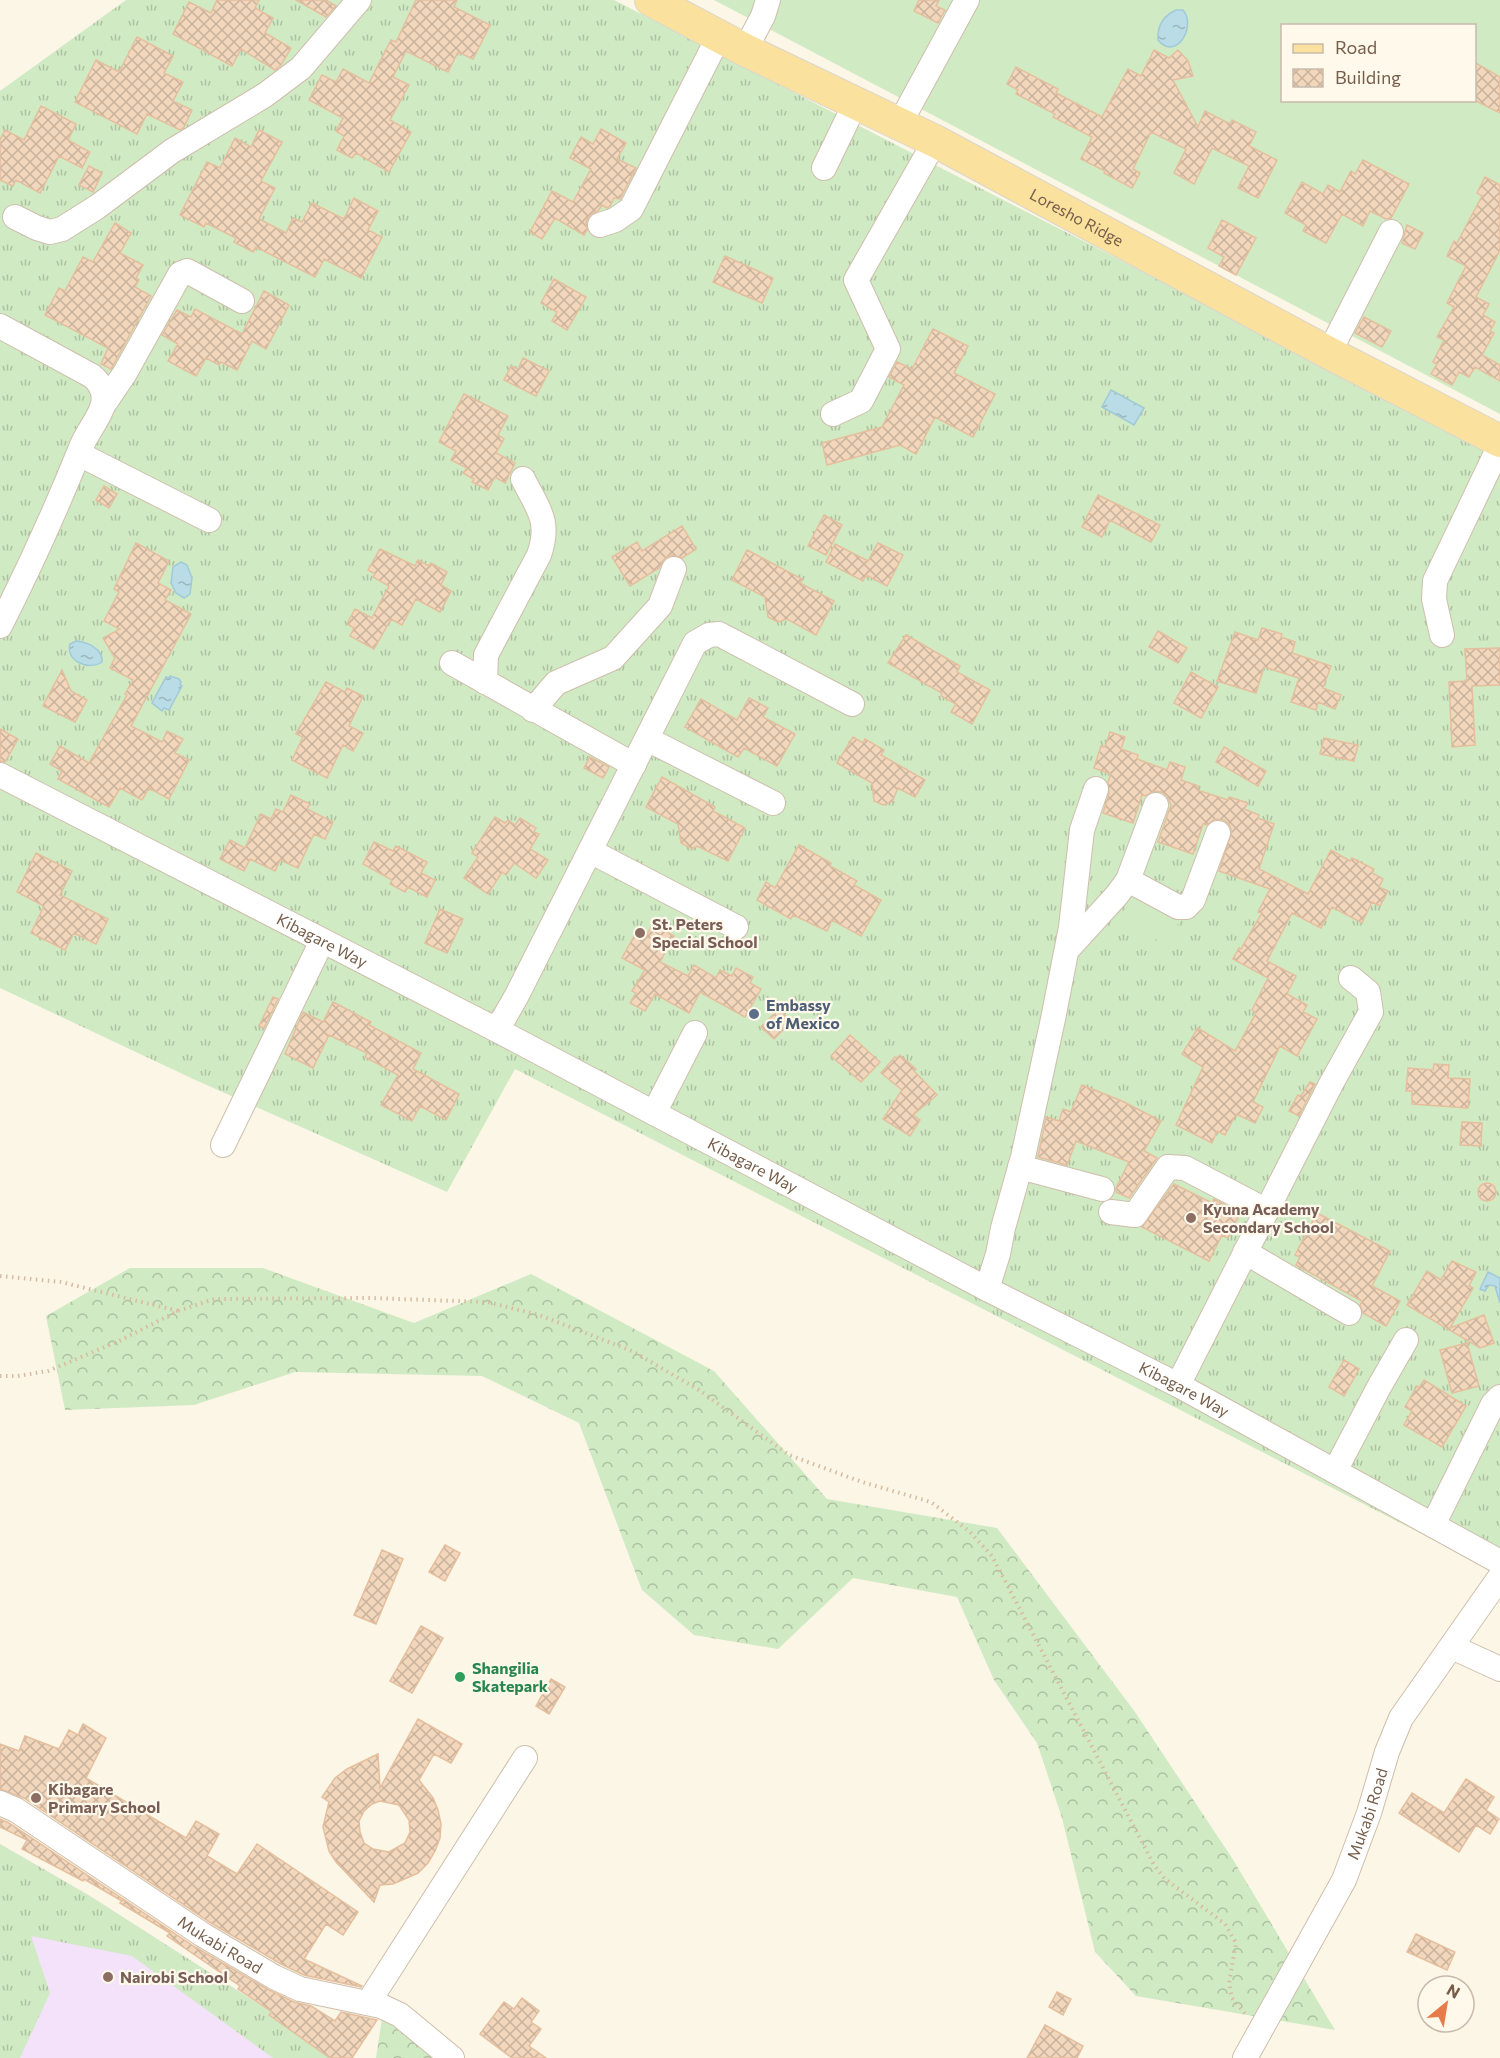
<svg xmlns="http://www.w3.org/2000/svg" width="1500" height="2058" font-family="Commissioner,sans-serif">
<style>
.education{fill:#f3e2f9}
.grass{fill:url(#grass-tufts)}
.forest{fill:url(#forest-crowns)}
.garden{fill:#d0eac4;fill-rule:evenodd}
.water{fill:url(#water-ripples);stroke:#a0cad8;stroke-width:1.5}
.building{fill:url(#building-cross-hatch);stroke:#e5bf9d;stroke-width:1.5;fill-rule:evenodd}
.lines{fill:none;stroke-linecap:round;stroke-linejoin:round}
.minor-casing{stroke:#cebeac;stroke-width:26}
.major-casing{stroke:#dbd5d0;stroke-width:34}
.path{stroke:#d7bba0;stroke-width:4;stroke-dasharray:1.5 4.5;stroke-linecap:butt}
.minor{stroke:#fff;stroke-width:24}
.major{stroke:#fbe19e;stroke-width:32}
.education-dot{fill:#8d6e63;stroke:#fff9ec;stroke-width:2}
.service-dot{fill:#5c6f8a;stroke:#fff9ec;stroke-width:2}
.leisure-dot{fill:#2e9e5b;stroke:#fff9ec;stroke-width:2}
.labels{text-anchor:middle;stroke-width:4.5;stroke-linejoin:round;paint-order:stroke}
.street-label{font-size:16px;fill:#765e4a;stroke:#fff9ec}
.education-label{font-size:16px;font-weight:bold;fill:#785e54;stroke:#fff9ec;text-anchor:start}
.service-label{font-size:16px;font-weight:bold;fill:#4e5e75;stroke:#fff9ec;text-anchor:start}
.leisure-label{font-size:16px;font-weight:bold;fill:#27864d;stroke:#fff9ec;text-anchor:start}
</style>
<defs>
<pattern id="grass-tufts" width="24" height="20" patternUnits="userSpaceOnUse" patternTransform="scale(1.5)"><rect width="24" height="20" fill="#d0eac4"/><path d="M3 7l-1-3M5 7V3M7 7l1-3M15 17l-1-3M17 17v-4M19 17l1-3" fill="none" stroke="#adc1a1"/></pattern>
<pattern id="forest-crowns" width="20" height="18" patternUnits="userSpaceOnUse" patternTransform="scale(1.5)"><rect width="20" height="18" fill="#d0eac4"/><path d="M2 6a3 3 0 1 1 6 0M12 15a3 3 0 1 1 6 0" fill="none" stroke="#adc1a1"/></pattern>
<pattern id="water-ripples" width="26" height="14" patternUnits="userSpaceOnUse" patternTransform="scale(1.5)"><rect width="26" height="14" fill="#badce6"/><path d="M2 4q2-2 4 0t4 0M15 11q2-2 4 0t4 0" fill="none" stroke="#9cb6bc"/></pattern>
<pattern id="building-cross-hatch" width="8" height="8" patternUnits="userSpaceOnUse" patternTransform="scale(1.5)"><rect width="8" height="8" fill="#f2d7bd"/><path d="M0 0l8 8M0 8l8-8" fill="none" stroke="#c9b29c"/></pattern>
</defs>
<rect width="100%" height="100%" fill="#fcf6e6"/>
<path class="education" d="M0,1844L90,1896L343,2058H0Z"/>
<path class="grass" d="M126,0H614L1500,455V1574L515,1069L447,1192L191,1078L0,988V91Z
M0,1844L90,1896L343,2058H273L132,1956L31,1936L50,1993L20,2058H0Z"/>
<path class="forest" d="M130,1268H263L414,1323L531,1274L714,1371L827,1499L997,1528L1135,1712L1232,1858L1335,2030L1136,1996L1095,1952L1062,1818L1037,1743L994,1680L957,1597L853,1578L778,1649L694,1635L642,1590L579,1423L482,1376L295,1372L194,1405L65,1410L46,1316Z
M385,1999L454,2058H376Z"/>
<path class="garden" d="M714,0H1500V414ZM1282,26H1474V100H1282Z
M1136,889L1183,914L1167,945L1120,921Z"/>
<path class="water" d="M1176,10H1183C1197,26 1176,62 1158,40C1157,25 1163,16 1176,10Z
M1111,390L1144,408L1134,425L1102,407Z
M181,562L187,565L192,578L190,594L184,598L176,593L171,583L173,567Z
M76,641C88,642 103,649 102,662C89,671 65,661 70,644Z
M170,676L179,679L181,682L180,684L182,686L169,710L164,708L162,711L152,703L166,677L169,678Z
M1488,1272L1500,1278V1303L1495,1286L1489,1285L1485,1291L1480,1289Z"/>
<path class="building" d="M217,0H259L255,8L273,18L265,33L291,48L281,65L275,70L241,49L232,66L173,34L189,2L211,13Z
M296,0H326L336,6L326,17Z
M416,0H457L454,7L490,25L473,59L458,52L448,72L406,51L393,77L409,85L390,120L411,132L389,172L356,153L352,158L337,150L344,136L336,131L343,118L309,100L322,75L336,82L343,69L369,83L391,40L396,42Z
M919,0H939L936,6L945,10L938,23L914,11Z
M137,37L173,56L164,73L183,82L173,101L192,110L184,127L180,130L147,114L137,134L75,102L96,60L119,72Z
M1154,50L1169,58L1178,50L1188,61L1193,76L1173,80L1198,127L1205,111L1230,124L1232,120L1256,132L1249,146L1277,160L1258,198L1238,188L1249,166L1212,148L1194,184L1174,173L1186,149L1151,132L1133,169L1140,173L1132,188L1104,173L1105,171L1081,159L1092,137L1053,117L1055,114L1016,94L1018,90L1007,84L1016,67L1058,89L1056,93L1102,117L1128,69L1141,76Z
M1474,62L1500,77V113L1474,100Z
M41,106L76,124L68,140L90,152L82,168L59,156L40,193L16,180L13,186L0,180V140L5,130L24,140Z
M601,129L626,143L617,159L636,168L620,199L614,198L610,206L607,208L602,205L598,211L590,215L586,222L587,230L584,235L555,218L542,239L530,232L552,191L573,202L591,169L570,158L581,137L593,144Z
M259,130L282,142L261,181L275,188L259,219L286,233L293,218L302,222L312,203L344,219L354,198L378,211L368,230L382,237L361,278L324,259L315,277L256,247L253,252L234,242L236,238L206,223L204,227L180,215L207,162L220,168L235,138L251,147Z
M1363,160L1409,184L1391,218L1386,219L1370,211L1363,226L1342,214L1326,243L1303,231L1306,225L1285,213L1302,182L1323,194L1328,185L1340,192L1351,171L1355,174Z
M89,166L102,173L93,192L79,185Z
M1485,177L1500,185V250L1476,297L1489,304L1483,315L1495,322L1490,331L1494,333L1482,355L1500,365V381L1475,367L1469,377L1459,372L1452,385L1431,374L1437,364L1433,362L1444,340L1437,337L1454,307L1447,303L1466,266L1447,256L1454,241L1457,243L1482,196L1477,193Z
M1222,220L1256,238L1236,275L1219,266L1224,257L1208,248Z
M115,223L131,233L120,253L143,265L136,278L139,280L135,287L151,296L111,369L101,364L108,348L45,315L59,288L65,291L83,257L93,262Z
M1407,225L1423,233L1415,249L1402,243Z
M725,256L773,278L762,303L713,282Z
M554,279L586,297L567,330L552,321L557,312L541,303Z
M264,291L289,305L266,349L252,341L237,370L221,362L219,365L206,358L196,376L168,361L178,344L162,335L177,310L191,317L195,309L242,334Z
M1364,317L1391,331L1382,347L1355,333Z
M933,329L968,346L954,373L995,394L973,437L935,417L916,454L900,445L827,465L822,443L882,427L904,385L889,377L897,362L912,369Z
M523,358L549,371L536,396L504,380L511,366L518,369Z
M464,394L508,416L498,435L504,439L496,453L515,463L505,483L495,477L488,490L472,482L474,479L463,473L467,468L451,460L456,451L439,442Z
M104,486L117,494L109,508L96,500Z
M1098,495L1160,525L1151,542L1110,520L1102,537L1082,527Z
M824,515L842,525L826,555L808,546Z
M682,526L696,549L682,558L672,555L665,558L659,568L630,586L612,557L637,542L642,551Z
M136,543L169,561L158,583L171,590L165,600L191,614L131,726L162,742L167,731L183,739L175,753L189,760L169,799L149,788L142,800L120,788L109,807L58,779L62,771L50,764L60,746L89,763L127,695L125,694L133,680L110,668L115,658L103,638L120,629L104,621L119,592L114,589Z
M878,543L903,555L887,586L866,575L863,581L826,562L835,544L868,561Z
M380,549L415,566L418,560L429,566L431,563L447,572L441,585L451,591L440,612L416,599L402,625L391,619L374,649L350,636L354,628L347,624L355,609L372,618L389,586L373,577L375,574L368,570Z
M747,550L802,579L800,583L834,601L816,635L787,619L778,622L768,617L765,597L732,580Z
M1262,628L1282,634L1281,637L1295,642L1292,653L1331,666L1323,688L1341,695L1335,709L1318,702L1316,710L1291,702L1299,678L1264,667L1256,693L1217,681L1235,632L1258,640Z
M1158,631L1187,648L1178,663L1149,647Z
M906,635L960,666L957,672L990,690L972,724L951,712L956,704L941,696L942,693L888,663Z
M1500,648V685L1472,686L1475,745L1452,747L1449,682L1467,681L1465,649Z
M62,670L71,691L87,700L75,722L43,706Z
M1191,672L1218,687L1201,718L1174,703Z
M326,682L345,692L347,688L363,696L349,726L363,733L353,751L343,745L327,778L292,760L303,737L296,734Z
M749,698L768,708L763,717L795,734L777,766L744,748L738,757L685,727L701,699L737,720Z
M0,729L18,739L5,762L0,761Z
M1110,732L1125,737L1121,749L1138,755L1137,759L1167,770L1170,762L1185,767L1181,780L1198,786L1197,790L1228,800L1229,797L1248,803L1244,809L1259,815L1258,818L1274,824L1259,869L1308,894L1331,850L1350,861L1352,858L1374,869L1372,873L1383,879L1379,887L1388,891L1380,906L1372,902L1362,923L1332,907L1321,928L1292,913L1267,961L1296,976L1287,994L1307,1005L1303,1012L1317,1019L1297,1056L1280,1046L1253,1102L1263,1107L1255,1123L1236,1114L1225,1135L1217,1131L1212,1143L1176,1125L1203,1067L1182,1054L1198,1028L1235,1051L1256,1013L1252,1010L1268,978L1233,959L1239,948L1241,949L1262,913L1258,912L1270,889L1219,871L1232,831L1229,824L1224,820L1215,819L1207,825L1203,824L1193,854L1158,842L1171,805L1167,796L1162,792L1154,791L1145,796L1142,795L1133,823L1103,813L1109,794L1108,782L1111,774L1094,768L1101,746L1105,747Z
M853,737L863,743L865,739L884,750L881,755L925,780L915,797L898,788L892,802L883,805L874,801L872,783L837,763Z
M1324,738L1358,745L1354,761L1320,754Z
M1224,747L1266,771L1258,786L1216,762Z
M590,757L609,767L603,778L584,768Z
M662,777L715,807L713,811L745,828L728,861L697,846L692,849L681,843L678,824L646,807Z
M291,795L310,804L307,809L333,822L325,839L314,834L298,868L280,860L275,871L250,859L244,871L220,859L230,840L245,848L261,814L271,819L276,809L283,812Z
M495,817L505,823L508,820L515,825L520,818L536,828L534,832L539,834L530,849L548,860L536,878L514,863L506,875L502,872L488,894L464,878L478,857L472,853Z
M374,842L393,851L396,846L427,862L421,873L435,880L427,897L408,887L405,892L390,884L392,880L363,864Z
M799,845L831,863L830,866L857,881L854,885L881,900L861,936L832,920L827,931L793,915L791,919L757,900L766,882L775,888Z
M36,853L72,871L60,895L108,919L96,944L74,933L65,950L31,933L44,906L17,892Z
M440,909L463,919L447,953L425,943Z
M653,924L674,936L660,962L688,976L694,965L716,978L720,970L732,976L736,968L753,977L750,983L761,989L745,1017L700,992L689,1013L655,994L645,1011L630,1003L636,993L632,991L645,970L622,958L636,933L645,938Z
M273,997L278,999L264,1028L259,1026Z
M333,1002L371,1022L369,1025L421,1053L413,1069L459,1094L446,1120L420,1106L412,1121L381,1105L398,1075L365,1057L367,1053L329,1035L313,1068L285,1054L303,1012L323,1022Z
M779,1009L791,1022L774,1039L761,1027Z
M850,1035L880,1062L861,1082L831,1056Z
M900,1055L916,1069L914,1071L937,1095L913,1115L920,1120L910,1136L883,1119L902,1090L881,1073L895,1057L897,1058Z
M1434,1064L1449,1065L1448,1078L1470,1079L1468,1108L1412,1104V1091H1406L1408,1068L1433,1070Z
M1310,1082L1315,1084L1299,1116L1289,1111L1298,1095L1301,1096Z
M1082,1085L1122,1101L1161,1121L1144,1151L1157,1158L1129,1198L1116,1192V1188L1129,1162L1076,1141L1067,1165L1038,1157L1046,1117L1059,1121L1063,1109L1071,1112Z
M1462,1122L1482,1123L1481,1146L1460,1145Z
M1478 1192a9 9 0 1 1 18 0a9 9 0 1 1-18 0Z
M1174,1184L1212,1203L1214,1199L1240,1213L1228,1238L1222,1235L1209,1261L1142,1227Z
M1317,1213L1390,1251L1372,1286L1400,1301L1386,1326L1363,1313L1360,1305L1362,1301L1296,1265L1300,1257L1295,1255Z
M1452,1261L1476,1272L1469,1286L1473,1288L1450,1328L1484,1315L1494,1343L1480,1348L1407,1305L1427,1271L1441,1280Z
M1467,1343L1479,1386L1452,1393L1440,1350Z
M1344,1360L1359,1369L1344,1396L1329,1387Z
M1424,1380L1466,1406L1442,1447L1404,1425L1412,1411L1405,1407L1417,1386L1419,1388Z
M445,1545L460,1553L445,1581L429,1572Z
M382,1550L403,1559L376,1624L354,1615Z
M421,1626L443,1638L412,1693L390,1681Z
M551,1679L565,1687L549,1714L536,1706Z
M418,1719L462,1744L451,1763L434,1754L419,1780L433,1798L438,1810L441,1824L440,1838L435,1851L428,1863L418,1873L393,1884L380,1885L374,1902L336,1862L329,1851L323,1827L329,1802L322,1797L335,1778L347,1769L378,1754L380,1788ZM380,1801L399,1805L409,1820L410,1832L405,1843L389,1852L373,1849L364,1843L360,1832L359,1821L364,1811L372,1804Z
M83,1724L106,1738L86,1778L186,1838L196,1821L219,1834L207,1856L237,1874L257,1844L358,1912L343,1935L326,1924L304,1959L362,1986L361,1987L304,1975L281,1964L211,1923L24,1798L0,1789V1744L19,1751L25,1736L59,1749L69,1730L78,1735Z
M1466,1779L1494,1797L1486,1810L1499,1819L1490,1834L1476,1825L1459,1852L1399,1813L1412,1793L1444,1813Z
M0,1819L9,1823L195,1947L267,1989L294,2002L311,2006L335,2021L341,2012L377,2020L352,2058H330L269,2015L272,2012L238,1989L240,1986L167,1936L170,1933L120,1903L122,1901L84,1879L83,1881L22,1849L27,1840L0,1827Z
M1416,1934L1455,1952L1447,1970L1407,1952Z
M1057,1992L1071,1999L1063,2015L1049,2007Z
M522,1998L539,2011L531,2022L541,2029L529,2046L546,2058H512L480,2034L504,2002L514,2009Z
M1045,2025L1083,2046L1077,2058H1027Z"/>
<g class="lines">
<defs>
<g id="minor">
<path d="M745,50L763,16L768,0"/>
<path d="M899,125L967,0"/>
<path d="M824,168L855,104"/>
<path d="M15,217L37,228L50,232L62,229L97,207L172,151L265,95L301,68L359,0"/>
<path d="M600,225L615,220L631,209L719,36"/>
<path d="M0,326L92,376C102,384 106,396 102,408C97,421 87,433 82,445C57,507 30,567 0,626"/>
<path d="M1329,353L1391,232"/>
<path d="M102,407L125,373L180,274L187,271L191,273L242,301"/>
<path d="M833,414L861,401L888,349L856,280L935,141"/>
<path d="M79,454L209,520"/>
<path d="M1442,635L1434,599L1435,581L1500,445"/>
<path d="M452,663L634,765"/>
<path d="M485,682L486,655L539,555C551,521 538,509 523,479"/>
<path d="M533,710L556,683L613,658L660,606L674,569"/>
<path d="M647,739L773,803"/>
<path id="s1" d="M0,775L495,1029L987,1289L1178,1385L1500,1562"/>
<path d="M590,851L736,927"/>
<path d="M1128,880L1178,907H1186L1193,900L1218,833"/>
<path d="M1067,950L1117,895L1128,880L1156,805"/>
<path d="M495,1029L504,1018L516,997L695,643L709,635L719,634L852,704"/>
<path d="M654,1113L695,1033"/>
<path d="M223,1145L322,941"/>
<path d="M1020,1167L1102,1189"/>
<path d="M1111,1212L1135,1215L1168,1167L1185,1168L1267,1211"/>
<path d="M1245,1252L1349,1313"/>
<path d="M987,1289L998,1254L1003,1228L1023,1157L1053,1019L1071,927L1082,830L1096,789"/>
<path d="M1178,1385L1331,1084L1371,1012L1368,992L1351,978"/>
<path d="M1335,1471L1379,1387L1406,1340"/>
<path d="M1433,1525L1493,1404L1500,1397"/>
<path d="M1452,1647L1500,1669"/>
<path id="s2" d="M0,1803L16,1810L203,1935L274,1977L300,1989L381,2006L400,2015L452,2058"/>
<path d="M368,2003L525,1758"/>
<path id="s3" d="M1245,2058L1344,1880L1369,1813L1387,1752L1401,1718L1500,1577"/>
</g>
<g id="major">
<path id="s4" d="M651,0L745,50L935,141L1329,353L1500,441"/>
</g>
</defs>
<use href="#minor" class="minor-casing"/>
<use href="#major" class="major-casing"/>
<path class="path" d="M0,1276L61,1282L178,1311
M0,1376H18L48,1371L119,1341L178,1311L214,1299L371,1298L487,1302L539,1315L632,1351L699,1390L789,1455L862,1482L931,1502L969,1531L992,1556L1154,1865L1165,1879L1225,1924L1236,1943L1229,1983L1232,1998L1247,2016"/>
<use href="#minor" class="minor"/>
<use href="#major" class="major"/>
</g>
<g class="education-dot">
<circle cx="640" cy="933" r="6"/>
<circle cx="1191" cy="1218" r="6"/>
<circle cx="36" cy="1798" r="6"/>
<circle cx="108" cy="1977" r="6"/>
</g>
<circle class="service-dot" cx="754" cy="1014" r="6"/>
<circle class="leisure-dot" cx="460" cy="1677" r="6"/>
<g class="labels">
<g class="street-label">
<text dy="6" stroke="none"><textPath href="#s4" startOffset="478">Loresho Ridge</textPath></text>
<text dy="6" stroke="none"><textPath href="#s1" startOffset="362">Kibagare Way</textPath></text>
<text dy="6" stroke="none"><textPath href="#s1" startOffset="848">Kibagare Way</textPath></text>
<text dy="6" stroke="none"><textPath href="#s1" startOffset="1334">Kibagare Way</textPath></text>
<text dy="6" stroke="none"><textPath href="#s3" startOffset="274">Mukabi Road</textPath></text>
<text dy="6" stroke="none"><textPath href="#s2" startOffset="262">Mukabi Road</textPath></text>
</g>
<g class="education-label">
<text x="652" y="930">St. Peters<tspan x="652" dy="18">Special School</tspan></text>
<text x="1203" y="1215">Kyuna Academy<tspan x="1203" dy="18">Secondary School</tspan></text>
<text x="48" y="1795">Kibagare<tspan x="48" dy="18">Primary School</tspan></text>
<text x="120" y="1983">Nairobi School</text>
</g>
<g class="service-label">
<text x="766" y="1011">Embassy<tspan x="766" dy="18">of Mexico</tspan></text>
</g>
<g class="leisure-label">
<text x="472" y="1674">Shangilia<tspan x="472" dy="18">Skatepark</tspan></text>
</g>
</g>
<rect x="1281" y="24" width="195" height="78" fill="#fff9ec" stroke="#c8bbab" stroke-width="1.5"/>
<rect x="1293" y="44" width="30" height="9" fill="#fbe19e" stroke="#c8bbab" stroke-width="1.5"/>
<text x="1335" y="54" font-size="18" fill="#765e4a">Road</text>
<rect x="1293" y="69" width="30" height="18" fill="url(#building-cross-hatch)" stroke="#c8bbab" stroke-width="1.5"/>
<text x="1335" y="84" font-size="18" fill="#765e4a">Building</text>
<g transform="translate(1446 2004) rotate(30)"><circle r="28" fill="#fff9ec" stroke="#c8bbab" stroke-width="1.5"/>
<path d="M0-4.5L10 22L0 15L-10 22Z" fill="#e77c4a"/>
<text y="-9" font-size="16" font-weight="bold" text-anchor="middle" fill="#765e4a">N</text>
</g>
</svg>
